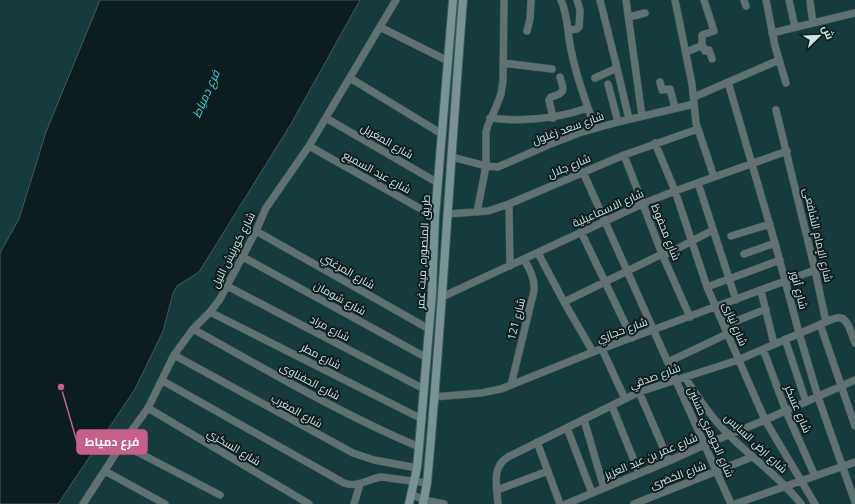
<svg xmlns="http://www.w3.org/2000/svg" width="855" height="504" font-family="'Open Sans',Cairo,sans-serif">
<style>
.water{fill:#0b1d1e;stroke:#465859}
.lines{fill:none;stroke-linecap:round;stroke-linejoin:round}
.minor-casing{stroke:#37595a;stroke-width:8}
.secondary-casing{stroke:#37595a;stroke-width:10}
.minor{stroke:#617171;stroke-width:7}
.secondary{stroke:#799293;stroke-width:8}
.labels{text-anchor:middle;stroke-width:4;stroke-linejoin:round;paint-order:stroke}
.street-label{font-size:11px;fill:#cfe3e3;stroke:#0f1f1f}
.water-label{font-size:12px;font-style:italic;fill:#42d6db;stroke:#0f1f1f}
.leader{fill:none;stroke:#c75f8b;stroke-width:1.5}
.callout-dot{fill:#c75f8b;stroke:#0f1f1f;stroke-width:1.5}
.callout{fill:#c75f8b;stroke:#c75f8b;stroke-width:1.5}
.callout-label{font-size:12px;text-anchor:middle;font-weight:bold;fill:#fff}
</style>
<rect width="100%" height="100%" fill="#163b3c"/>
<path class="water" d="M100,0H360L291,124L199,272L177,286L173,293L163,331L135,389L58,504H0V253L19,219L46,132Z"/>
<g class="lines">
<defs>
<path id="minor" d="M561,0C569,18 567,36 572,54C577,80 587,104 595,128
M600,0L617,68L629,119
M626,0L642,116
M675,0L692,84L696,123L714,177
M744,0L746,6
M766,0L775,46L786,83
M789,0L795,27
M810,2L813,23
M629,17L645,13
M380,27L448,61
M569,30L577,29L579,27L580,10L577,0
M527,31L530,19L531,0
M772,33L855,13
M702,44L705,51L709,50L712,59
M686,52L701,46L702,44V35L714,31L704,0
M503,63L552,69
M350,78L442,134
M595,78L617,68
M660,82L662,90L670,89L675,108
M728,82L775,243L799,333L818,397L855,502
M608,84L618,122
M694,97L779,60
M776,110L815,270L826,322C830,320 837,317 841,318C849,320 852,336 855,343
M326,118L438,183
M490,118C524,122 556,119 588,108
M553,118L549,100L551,97C566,93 564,90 560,77
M655,143L675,191L707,287L765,420L815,504
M309,146L435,217
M624,155L662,254L690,317
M452,157L486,166L498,167L548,145L579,133L618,122L694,104
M583,172L731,504
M698,183L736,300
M509,204L510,266
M477,212L486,166V132L488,125L496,107L501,94L503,81L504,0
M447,214L488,211L509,204L624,155L698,129
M256,231L429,329
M581,232L632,338
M731,236L770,224
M538,253L564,302L593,352
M744,254L775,243
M663,256L713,230
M243,257L427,358
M227,286L424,389
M707,287L780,260
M761,291L774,344
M442,297L642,204L675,191L787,151
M564,302L662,254
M210,312L422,419
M820,324L855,426
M724,326L766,309
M193,329C267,370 341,414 419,447
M785,339L806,402
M602,349L625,399
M763,349L786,411L815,476
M174,355L353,453L374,460L417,468
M668,362L727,334
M685,377C698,398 712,419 730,436C753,459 781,478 801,504
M163,381L344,483C357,488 368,479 381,477L427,483
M511,385L534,291C535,279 531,270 524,260
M639,392L669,461
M434,397L481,393L501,389L593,352L815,270
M612,406L639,473
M148,408L309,504
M584,420L604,488
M567,428L592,493
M537,442L560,504
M122,444L220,495
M105,471L165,504
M497,490L548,471
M411,494L424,500L444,504
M83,504L122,444L148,408L174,355L193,329L210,312L220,299L256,231L266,208L309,146L396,0
M354,504L360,484
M498,504C497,487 491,467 508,457L639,392L738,360L826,322
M566,504L669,461L704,445L765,420L855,380
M634,504L752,457
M735,504L855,462"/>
<path id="secondary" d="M409,504L417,468L419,447L432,294L435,217L453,0
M423,504L427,483C442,322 450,161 463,0"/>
</defs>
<use href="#minor" class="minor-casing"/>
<use href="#secondary" class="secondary-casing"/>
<use href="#minor" class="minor"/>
<use href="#secondary" class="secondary"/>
</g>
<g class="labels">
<g class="street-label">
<text transform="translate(568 128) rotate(-20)" y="4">شارع سعد زغلول</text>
<text transform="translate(387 141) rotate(30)" y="4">شارع المغربل</text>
<text transform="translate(569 166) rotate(-23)" y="4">شارع جلال</text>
<text transform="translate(377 172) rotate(29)" y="4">شارع عبد السميع</text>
<text transform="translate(608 208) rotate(-24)" y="4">شارع الاسماعيلية</text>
<text transform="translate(666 232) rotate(68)" y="4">شارع محفوظ</text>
<text transform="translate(818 235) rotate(77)" y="4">شارع الإمام الشافعى</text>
<text transform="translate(233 250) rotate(-63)" y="4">شارع كورنيش النيل</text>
<text transform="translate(423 252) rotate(-87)" y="4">طريق المنصوره, ميت غمر</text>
<text transform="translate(348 271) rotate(30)" y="4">شارع المرغني</text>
<text transform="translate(799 290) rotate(76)" y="4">شارع أنور</text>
<text transform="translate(340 298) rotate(29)" y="4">شارع شومان</text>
<text transform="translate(516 319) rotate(-76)" y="4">شارع 121</text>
<text transform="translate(735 324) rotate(67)" y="4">شارع نيازى</text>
<text transform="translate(330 328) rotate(27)" y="4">شارع مراد</text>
<text transform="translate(622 330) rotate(-20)" y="4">شارع حجازي</text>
<text transform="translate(321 356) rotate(27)" y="4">شارع مطر</text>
<text transform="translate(655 376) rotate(-20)" y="4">شارع صدقي</text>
<text transform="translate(310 381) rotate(28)" y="4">شارع الحفناوى</text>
<text transform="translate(798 409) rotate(67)" y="4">شارع عسكر</text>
<text transform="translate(297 411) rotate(29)" y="4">شارع المغرب</text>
<text transform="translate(711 432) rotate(66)" y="4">شارع الجوهري حسنين</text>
<text transform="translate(756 443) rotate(43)" y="4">شارع ارض السايس</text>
<text transform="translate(234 447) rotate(31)" y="4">شارع السكري</text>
<text transform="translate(651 456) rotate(-23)" y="4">شارع عمر بن عبد العزيز</text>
<text transform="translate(678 475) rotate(-21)" y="4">شارع الخضرى</text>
</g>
<g class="water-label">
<text transform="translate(206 94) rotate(-66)" y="4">فرع دمياط</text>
</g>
</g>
<path class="leader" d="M61 387L77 442"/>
<circle class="callout-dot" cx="61" cy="387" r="4"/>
<rect class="callout" x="77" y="430" width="70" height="24" rx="4"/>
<g class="callout-label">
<text x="112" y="446">فرع دمياط</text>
</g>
<g transform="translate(819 36) rotate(67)" stroke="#0f1f1f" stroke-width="3" paint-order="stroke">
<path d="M0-3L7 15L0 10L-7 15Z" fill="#cfe3e3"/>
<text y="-6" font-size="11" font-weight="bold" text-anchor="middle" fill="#cfe3e3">ش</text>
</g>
</svg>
